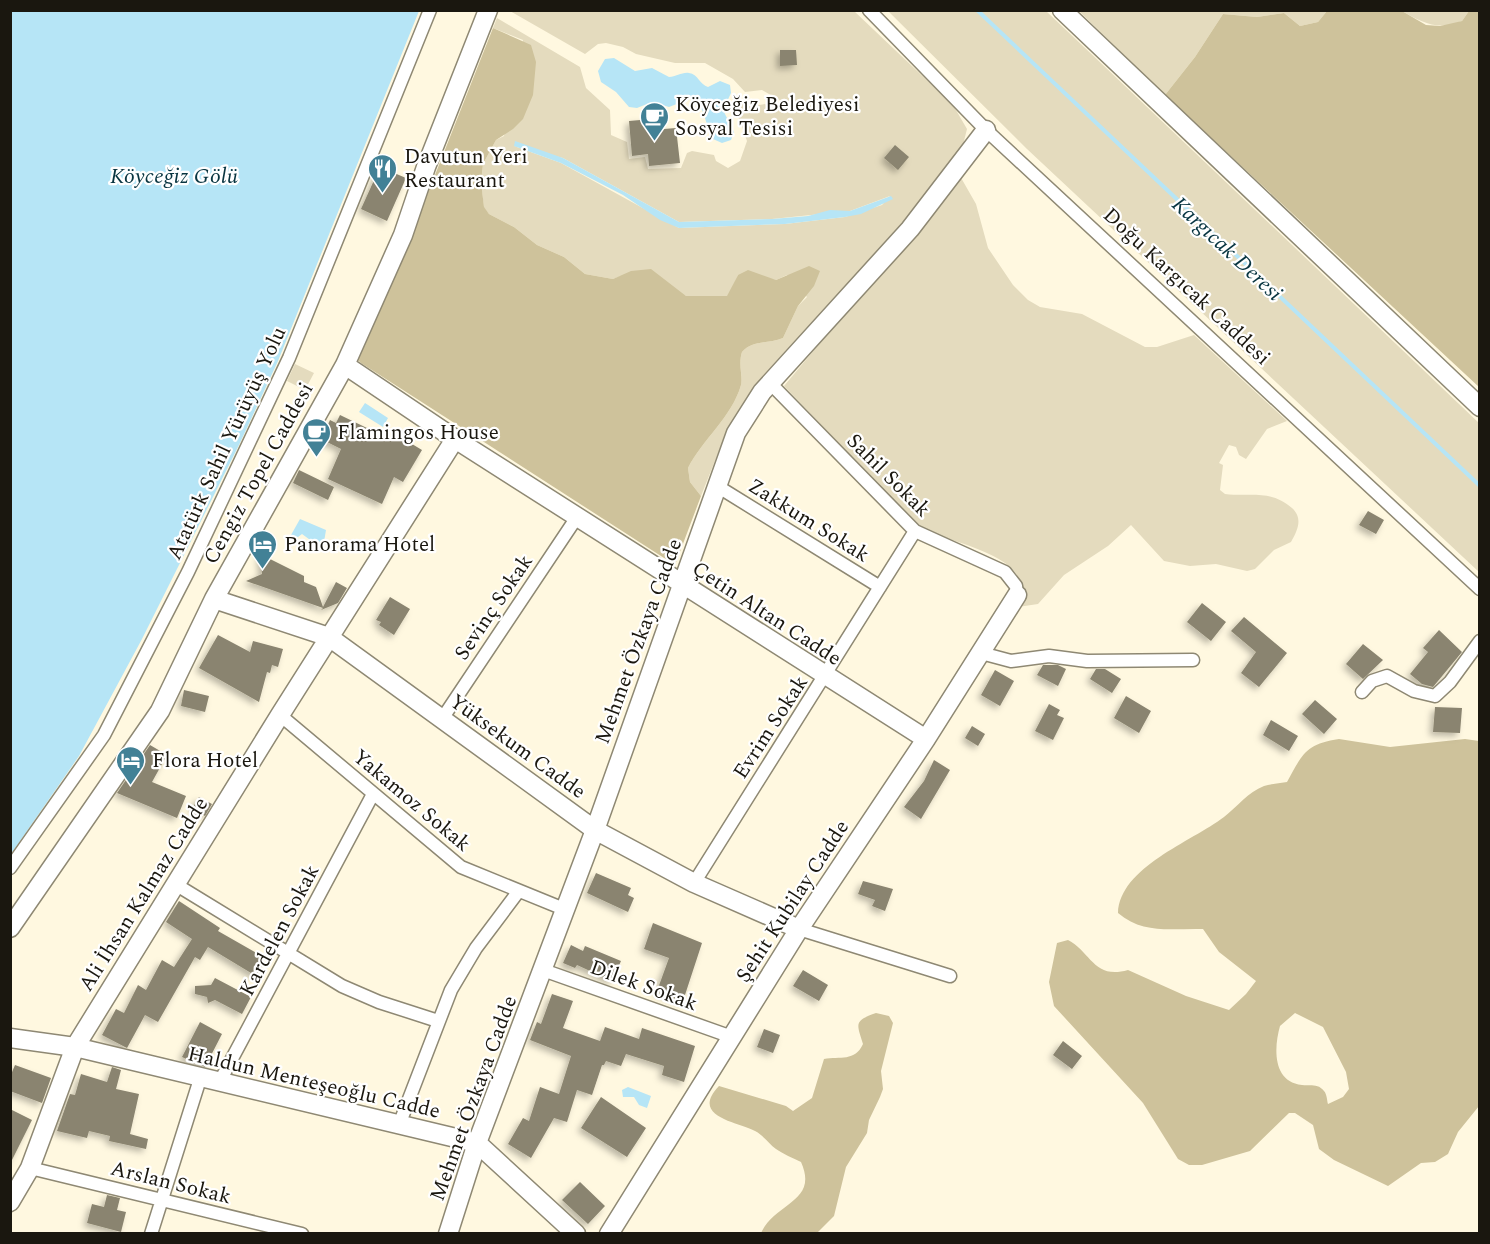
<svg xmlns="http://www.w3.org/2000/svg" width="1490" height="1244" font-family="Spectral,serif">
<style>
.green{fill:#e4dbbe;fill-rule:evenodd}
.forest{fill:#cec29b;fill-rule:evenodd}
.water{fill:#b6e5f6}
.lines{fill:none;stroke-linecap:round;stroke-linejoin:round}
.stream{stroke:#b6e5f6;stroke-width:4}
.building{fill:#8a846f;filter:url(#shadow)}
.street-casing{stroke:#8e8873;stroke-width:15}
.secondary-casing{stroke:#8e8873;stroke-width:21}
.street{stroke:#fff;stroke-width:12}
.secondary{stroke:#fff;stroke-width:18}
.labels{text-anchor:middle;stroke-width:4.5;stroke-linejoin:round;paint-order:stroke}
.poi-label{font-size:21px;fill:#1a170f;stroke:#fff;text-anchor:start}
.street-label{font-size:21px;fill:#1a170f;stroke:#fff}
.water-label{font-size:22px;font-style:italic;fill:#083541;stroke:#fff}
</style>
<defs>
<filter id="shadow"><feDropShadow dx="-3.5" dy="3.5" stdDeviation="3" flood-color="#0004"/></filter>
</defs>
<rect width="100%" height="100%" fill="#fff8e0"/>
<path class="green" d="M510,11H854L953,105L967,129L962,149L943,179L745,401L718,453L701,496L690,482L688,468C702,440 732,417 741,385C743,375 738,364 742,352C752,340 769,344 783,338L798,306L807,297L787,275L776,280L738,275L728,296H686L621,276L613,279L585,274L564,257L537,245L514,227L489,214L484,208L481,182L483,164L496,140L504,136L523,40L493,28L497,18L580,67L586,88L610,110L611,135L627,142L629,159L645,157L648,169L681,168L687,153L692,151L714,155L716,161L728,168L740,161L747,141L738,116L739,103L745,100L753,106L765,104L776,110L783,102L762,90L745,92L733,79L705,63H675L636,54L623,47L606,43L598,44L585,54ZM514,146L563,158L679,222L772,219L850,211L890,196L882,205L845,217L785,224L679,228L561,163Z
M888,11H1046L1104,66L1479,423V572L1027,149Z
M1079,11H1327L1318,22L1300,26L1284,13L1257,17L1223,14L1195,57L1165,95Z
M1402,11H1469L1462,21C1438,31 1423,23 1402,11Z
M960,176L976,204L988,248L1013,285L1028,300L1040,307L1082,314L1145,347H1157L1194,335L1287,421L1267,429L1246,459L1239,455L1236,447L1229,445L1219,463L1223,465L1220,490L1225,494C1251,497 1270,489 1292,508C1303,518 1298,530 1291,542L1274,550L1255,569L1247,571L1216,564L1190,566L1164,561L1131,525L1108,546L1064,575L1038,604L1018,607C1041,553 950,546 917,525L784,386Z
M295,364L314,373L305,390L287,381Z"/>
<path class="forest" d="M1327,11H1402L1426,25L1440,26L1462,21L1469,11H1479V387L1165,95L1195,57L1223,14L1257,17L1284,13L1300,26L1318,22Z
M493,28L531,45L536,62L533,95L523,119L513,129L496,140L483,164L481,182L484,207L489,214L514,227L537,245L564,257L585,274L613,279L631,271L651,269L686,296H727L738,275L748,270L776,280L809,266L820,271L814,286L798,306L783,338C769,344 752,340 742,352C738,364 743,376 741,385C732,417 702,440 688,468L690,482L701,496L675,565L361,363L351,354L402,240L435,175Z
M1339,739L1390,747L1465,739L1479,741V1106L1458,1132L1448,1154L1435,1162L1421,1163L1388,1186L1334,1160L1319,1149L1313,1125L1295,1113H1289L1250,1151L1202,1165H1189L1178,1159L1143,1103L1054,1006L1049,982L1057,943L1068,940C1091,952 1094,980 1128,970L1186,996L1229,1010L1246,994L1256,981L1219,952L1203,929C1172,928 1144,935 1118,913C1120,867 1191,842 1224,817C1237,807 1248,792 1264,786C1271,784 1279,783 1287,782C1302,755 1305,744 1339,739ZM1295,1013L1323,1027L1346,1072L1349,1089L1343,1097L1328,1104C1327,1101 1327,1094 1324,1091C1318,1083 1310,1086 1302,1085C1272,1082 1274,1047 1280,1026Z
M876,1013L889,1016L893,1023L881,1071L883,1089L880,1097L869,1120L867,1133L846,1167L834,1216L817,1233H761C775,1202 819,1202 801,1162C793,1158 783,1154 776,1149C769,1144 763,1135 755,1131C739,1122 689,1117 719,1086L786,1106L793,1111L812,1098L824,1059C840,1056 855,1062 863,1044C857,1024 853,1021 876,1013Z"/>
<path class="water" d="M11,10L419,11L278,361L239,445L142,639L79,756L11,854Z
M614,58L635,71L652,68L669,77C676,77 682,72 689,73C698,74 700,85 708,87L720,81L730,85L731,93L723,110L734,132L731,140L722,143L713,139C705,127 706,106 692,98L669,107L652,102L637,108L629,107L616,92L601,82L598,71L605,59Z
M515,141L563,158L679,222L772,219L808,216L830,210L850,211L891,196L893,199L861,214L845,217L785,224L679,228L660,220L623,195L561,163L514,146Z
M365,403L388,418L383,427L359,412Z
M300,519L326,530L324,542L317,545L302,534L298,537L291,535Z
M628,1087L651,1096L647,1108L639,1105L634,1097H623L622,1090Z"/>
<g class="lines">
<path class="stream" d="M977,10L1480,486"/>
</g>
<path class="building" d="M780,50H796L797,65L780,66Z
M663,118L664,129L676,128L680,163L649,166L648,154L632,156L629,121Z
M895,145L909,157L898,170L884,158Z
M380,167L406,178L387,221L361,209Z
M340,415L394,441L397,435L422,450L403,482L394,477L382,504L328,479L341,449L321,439L330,420L336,423Z
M299,470L334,487L328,500L293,483Z
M1368,511L1384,520L1376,534L1359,525Z
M260,554L304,576V582L316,587L323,607L336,582L347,588L338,603L321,610L323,608L246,581L262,574Z
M390,597L410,609L394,635L379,625L381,622L376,620Z
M1202,603L1226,622L1211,641L1187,622Z
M1244,617L1287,653L1259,687L1241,673L1256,652L1231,631Z
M1439,630L1462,652L1433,687L1422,684L1410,674L1428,652L1423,648Z
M218,635L250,652L253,641L283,649L278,667L272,665L270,673L267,672L259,702L199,668Z
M1363,644L1383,660L1363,679L1346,664Z
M1043,665H1058L1066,669L1058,686L1037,675Z
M1096,669H1105L1121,679L1112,693L1090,679Z
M995,670L1014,681L1000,706L981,695Z
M184,690L209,696L205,712L181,706Z
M1126,696L1151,711L1139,733L1114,718Z
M1315,700L1337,719L1324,734L1302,714Z
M1049,704L1060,710L1057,715L1064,718L1053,740L1035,731Z
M1435,707L1462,708L1460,733L1433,732Z
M1271,720L1298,736L1289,751L1263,735Z
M972,726L985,734L978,746L965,738Z
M150,745L167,755L152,782L186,796L177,818L117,793Z
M934,760L950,770L921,819L904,807L924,781Z
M199,797L212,804L205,816L192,809Z
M596,873L631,888L628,895L634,898L628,912L587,893Z
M863,881L893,889L885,911L872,906L875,900L858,894Z
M179,901L220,928L218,931L260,955L262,966L256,976L208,947L200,960L195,957L158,1022L145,1015L127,1048L125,1047L102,1035L116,1009L124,1013L138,985L146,990L162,960L174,967L192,939L166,922Z
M653,923L702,943L683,1001L657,991L669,958L644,949Z
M571,945L583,951L585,946L621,961L612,981L577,965L575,968L563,963Z
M803,970L828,985L819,1001L793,986Z
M215,978L251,997L242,1014L215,1000L208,1003L207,997L195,994V986L211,985Z
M552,994L573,1001L563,1028L600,1041L605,1027L639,1039L642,1028L695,1046L684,1082L662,1075L664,1066L626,1054L621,1066L606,1061L604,1065H602L592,1095L577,1090L567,1122L554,1118L531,1158L508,1144L523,1118L529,1121L540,1087L559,1094L571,1056L530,1040L537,1022L541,1024Z
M200,1022L222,1034L205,1067L182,1057Z
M764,1029L780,1035L773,1053L757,1047Z
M1063,1041L1082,1056L1072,1069L1053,1055Z
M15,1065L51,1078L42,1103L10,1091V1077Z
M112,1067L121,1070L116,1089L139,1094L130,1134L148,1139L146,1149L109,1141L110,1136L89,1131L87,1138L57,1131L70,1094L75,1095L81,1074L107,1082Z
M601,1097L646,1128L627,1157L581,1128Z
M10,1109L32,1120L10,1164Z
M580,1182L605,1206L588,1224L562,1200Z
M107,1195L120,1198L117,1210L126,1212L121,1232L87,1223L92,1204L104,1207Z"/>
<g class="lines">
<defs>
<path id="street" d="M869,10L986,130L1480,589
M770,383L915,531L1005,572L1016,586L1017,595
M717,486L880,587
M981,653L1011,661L1049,656L1087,661L1193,660
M1362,692L1372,681L1387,676L1414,691L1435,696L1450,682L1480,641
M280,715L461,867L564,909
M442,719L577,517
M10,868L104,735L188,572L289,358L430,10
M694,883L915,531
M175,884L342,986L379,1002L438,1021
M799,929L950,976
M543,970L732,1037
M219,1083L373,794
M399,1125L451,990L476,948L518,892
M30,1168L302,1234
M151,1234L200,1079"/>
<path id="secondary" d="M1062,10L1480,407
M345,365L455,439L926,739
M214,599L329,637L595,830L694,883L799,929
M10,928L160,711L214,599L345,365L403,235L426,167L488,10
M10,1038L75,1047L477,1143L576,1234
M10,1202L30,1168L75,1047L280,715L455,439
M448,1234L477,1143L595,830L736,433L762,392L910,229L986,130
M609,1234L799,929L926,739L1017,595"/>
</defs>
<use href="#street" class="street-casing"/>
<use href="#secondary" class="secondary-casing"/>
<use href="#street" class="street"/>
<use href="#secondary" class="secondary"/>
</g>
<defs>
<symbol id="cafe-pin" viewBox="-11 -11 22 30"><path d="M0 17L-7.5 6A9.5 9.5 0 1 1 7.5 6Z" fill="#428196" stroke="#fff"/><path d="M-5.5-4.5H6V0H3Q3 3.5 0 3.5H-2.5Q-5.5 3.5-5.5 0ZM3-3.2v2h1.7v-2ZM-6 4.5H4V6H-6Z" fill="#fff"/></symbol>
<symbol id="restaurant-pin" viewBox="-11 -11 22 30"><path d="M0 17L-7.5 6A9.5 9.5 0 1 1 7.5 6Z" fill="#428196" stroke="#fff"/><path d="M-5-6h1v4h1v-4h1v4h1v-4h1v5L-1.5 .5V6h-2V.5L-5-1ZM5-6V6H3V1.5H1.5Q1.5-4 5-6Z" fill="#fff"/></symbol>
<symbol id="hotel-pin" viewBox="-11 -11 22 30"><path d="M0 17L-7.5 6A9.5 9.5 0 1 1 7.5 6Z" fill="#428196" stroke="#fff"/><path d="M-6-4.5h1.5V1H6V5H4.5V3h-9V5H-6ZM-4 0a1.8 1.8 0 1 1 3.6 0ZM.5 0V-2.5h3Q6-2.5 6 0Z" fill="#fff"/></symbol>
</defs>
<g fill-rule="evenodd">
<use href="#cafe-pin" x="638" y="100" width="33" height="45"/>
<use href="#restaurant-pin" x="366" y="152" width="33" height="45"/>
<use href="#cafe-pin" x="300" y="416" width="33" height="45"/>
<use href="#hotel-pin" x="246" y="528" width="33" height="45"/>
<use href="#hotel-pin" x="114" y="744" width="33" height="45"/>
</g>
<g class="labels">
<g class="poi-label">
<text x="675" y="111">Köyceğiz Belediyesi<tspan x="675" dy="24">Sosyal Tesisi</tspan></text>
<text x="404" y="163">Davutun Yeri<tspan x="404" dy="24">Restaurant</tspan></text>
<text x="337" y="439">Flamingos House</text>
<text x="284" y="551">Panorama Hotel</text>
<text x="152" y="767">Flora Hotel</text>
</g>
<g class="street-label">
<text transform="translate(1187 286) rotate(43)" y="7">Doğu Kargıcak Caddesi</text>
<text transform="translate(226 443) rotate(-65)" y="7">Atatürk Sahil Yürüyüş Yolu</text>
<text transform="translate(258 473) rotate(-61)" y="7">Cengiz Topel Caddesi</text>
<text transform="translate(889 475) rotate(45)" y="7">Sahil Sokak</text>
<text transform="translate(809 520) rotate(32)" y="7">Zakkum Sokak</text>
<text transform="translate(493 607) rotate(-56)" y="7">Sevinç Sokak</text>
<text transform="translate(767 613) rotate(33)" y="7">Çetin Altan Cadde</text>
<text transform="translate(638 641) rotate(-70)" y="7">Mehmet Özkaya Cadde</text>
<text transform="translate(770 727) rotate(-57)" y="7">Evrim Sokak</text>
<text transform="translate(518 746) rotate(36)" y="7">Yüksekum Cadde</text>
<text transform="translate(412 800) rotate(40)" y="7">Yakamoz Sokak</text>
<text transform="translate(143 894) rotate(-58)" y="7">Ali İhsan Kalmaz Cadde</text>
<text transform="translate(792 901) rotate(-57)" y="7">Şehit Kubilay Cadde</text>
<text transform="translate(279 930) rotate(-62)" y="7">Kardelen Sokak</text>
<text transform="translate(644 985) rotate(20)" y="7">Dilek Sokak</text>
<text transform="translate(314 1082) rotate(13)" y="7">Haldun Menteşeoğlu Cadde</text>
<text transform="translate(473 1098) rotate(-70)" y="7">Mehmet Özkaya Cadde</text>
<text transform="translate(171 1182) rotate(14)" y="7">Arslan Sokak</text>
</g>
<g class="water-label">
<text x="174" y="183">Köyceğiz Gölü</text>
<text transform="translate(1228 248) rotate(43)" y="8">Kargıcak Deresi</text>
</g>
</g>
<rect width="1490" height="1244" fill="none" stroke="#1a170f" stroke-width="24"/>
</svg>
